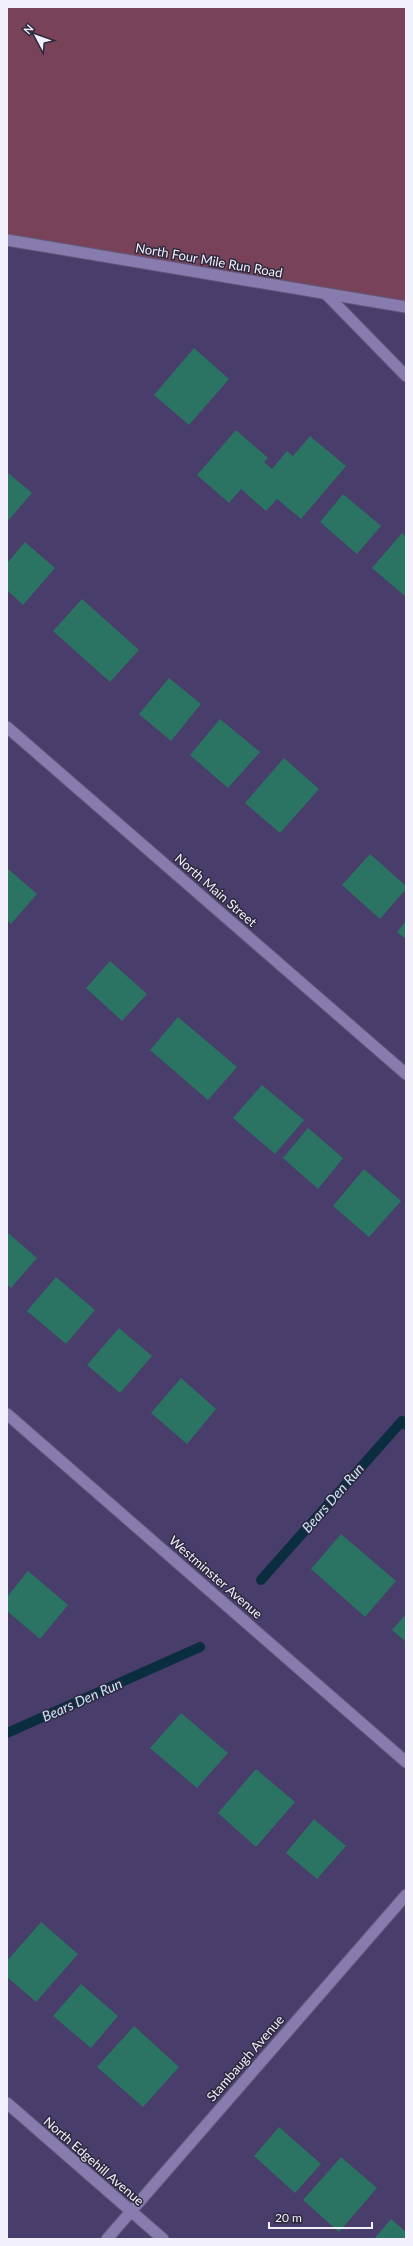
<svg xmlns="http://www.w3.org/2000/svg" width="413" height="2246" font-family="Lato,sans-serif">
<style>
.green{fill:#784258}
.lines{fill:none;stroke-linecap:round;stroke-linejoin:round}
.stream{stroke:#0a2e3f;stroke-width:10}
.building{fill:#2b7362}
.minor-casing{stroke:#62587b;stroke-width:13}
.tertiary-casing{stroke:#62587b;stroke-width:13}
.minor{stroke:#887caf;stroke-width:11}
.tertiary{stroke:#887caf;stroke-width:11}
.labels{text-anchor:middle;stroke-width:3;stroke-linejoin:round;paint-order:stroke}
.street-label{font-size:13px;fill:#f2f0fc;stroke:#2e293e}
.water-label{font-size:14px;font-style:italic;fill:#c5e7fc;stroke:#2e293e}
</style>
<rect width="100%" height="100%" fill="#493d6b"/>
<path class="green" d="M7,7H406V307L7,240Z"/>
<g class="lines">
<path class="stream" d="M261,1580L402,1421L406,1425
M7,1733L200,1647"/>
</g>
<path class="building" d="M194,348L229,379L189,425L154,395Z
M236,430L268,458L264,462L272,469L287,451L293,456L310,436L346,466L301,519L277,499L266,511L241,489L229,503L197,475Z
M7,472L32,493L7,522Z
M343,494L381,526L357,554L320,522Z
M402,533L406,537V597L372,568Z
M25,542L55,568L23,605L7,590V563Z
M82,599L139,650L110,682L53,631Z
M169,678L201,704L171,741L139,714Z
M220,719L260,752L228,788L190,755Z
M284,758L319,789L280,833L245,803Z
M370,854L406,886V889L380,919L342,885Z
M7,868L37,894L11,924L7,920Z
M406,921V939L397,932Z
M110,961L147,994L122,1021L86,988Z
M178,1017L237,1067L208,1100L150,1050Z
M262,1085L304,1120L275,1154L233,1118Z
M308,1128L343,1158L318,1189L283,1158Z
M364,1169L401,1201L369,1237L333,1206Z
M7,1232L37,1258L11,1288L7,1284Z
M56,1277L95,1310L66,1344L27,1311Z
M119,1328L152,1356L120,1393L87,1365Z
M181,1378L216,1409L187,1444L151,1413Z
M341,1534L396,1581L365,1617L311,1569Z
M28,1571L68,1605L40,1639L7,1611V1597Z
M406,1614V1642L392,1630Z
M181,1713L228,1753L197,1788L150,1748Z
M256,1769L295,1802L256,1847L218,1813Z
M314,1819L346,1846L317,1879L286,1853Z
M41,1922L78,1954L36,2002L7,1977V1961Z
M81,1984L118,2016L91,2048L53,2016Z
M134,2026L179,2067L143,2107L97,2067Z
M279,2127L321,2164L295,2193L254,2156Z
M341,2157L377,2188L339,2232L303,2200Z
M391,2219L406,2232V2239H374Z"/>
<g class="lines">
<defs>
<path id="minor" d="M326,294L406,376
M7,727L406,1074
M7,1414L406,1762
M7,2103L163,2239
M107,2239L406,1895"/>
<path id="tertiary" d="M7,240L406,307"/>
</defs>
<use href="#minor" class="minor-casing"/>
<use href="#tertiary" class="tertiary-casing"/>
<use href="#minor" class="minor"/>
<use href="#tertiary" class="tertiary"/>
</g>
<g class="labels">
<g class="street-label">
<text transform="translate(209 260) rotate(10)" y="5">North Four Mile Run Road</text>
<text transform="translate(216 890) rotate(41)" y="5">North Main Street</text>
<text transform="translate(216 1577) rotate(41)" y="5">Westminster Avenue</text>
<text transform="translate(245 2058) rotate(-49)" y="5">Stambaugh Avenue</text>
<text transform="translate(94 2161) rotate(41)" y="5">North Edgehill Avenue</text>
</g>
<g class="water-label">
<text transform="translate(333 1498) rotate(-49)" y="5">Bears Den Run</text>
<text transform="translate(82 1700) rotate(-24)" y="5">Bears Den Run</text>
</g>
</g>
<rect width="413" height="2246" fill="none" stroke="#f2f0fc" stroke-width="16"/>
<g transform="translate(36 36) rotate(311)" stroke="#2e293e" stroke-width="3" paint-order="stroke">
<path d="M0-3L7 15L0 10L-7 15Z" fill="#f2f0fc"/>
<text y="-6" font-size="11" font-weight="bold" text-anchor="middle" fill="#f2f0fc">N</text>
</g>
<path d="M269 2222v6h103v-6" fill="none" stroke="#f2f0fc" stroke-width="2"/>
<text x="275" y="2222" font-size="12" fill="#f2f0fc" stroke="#2e293e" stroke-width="3" paint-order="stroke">20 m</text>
</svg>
